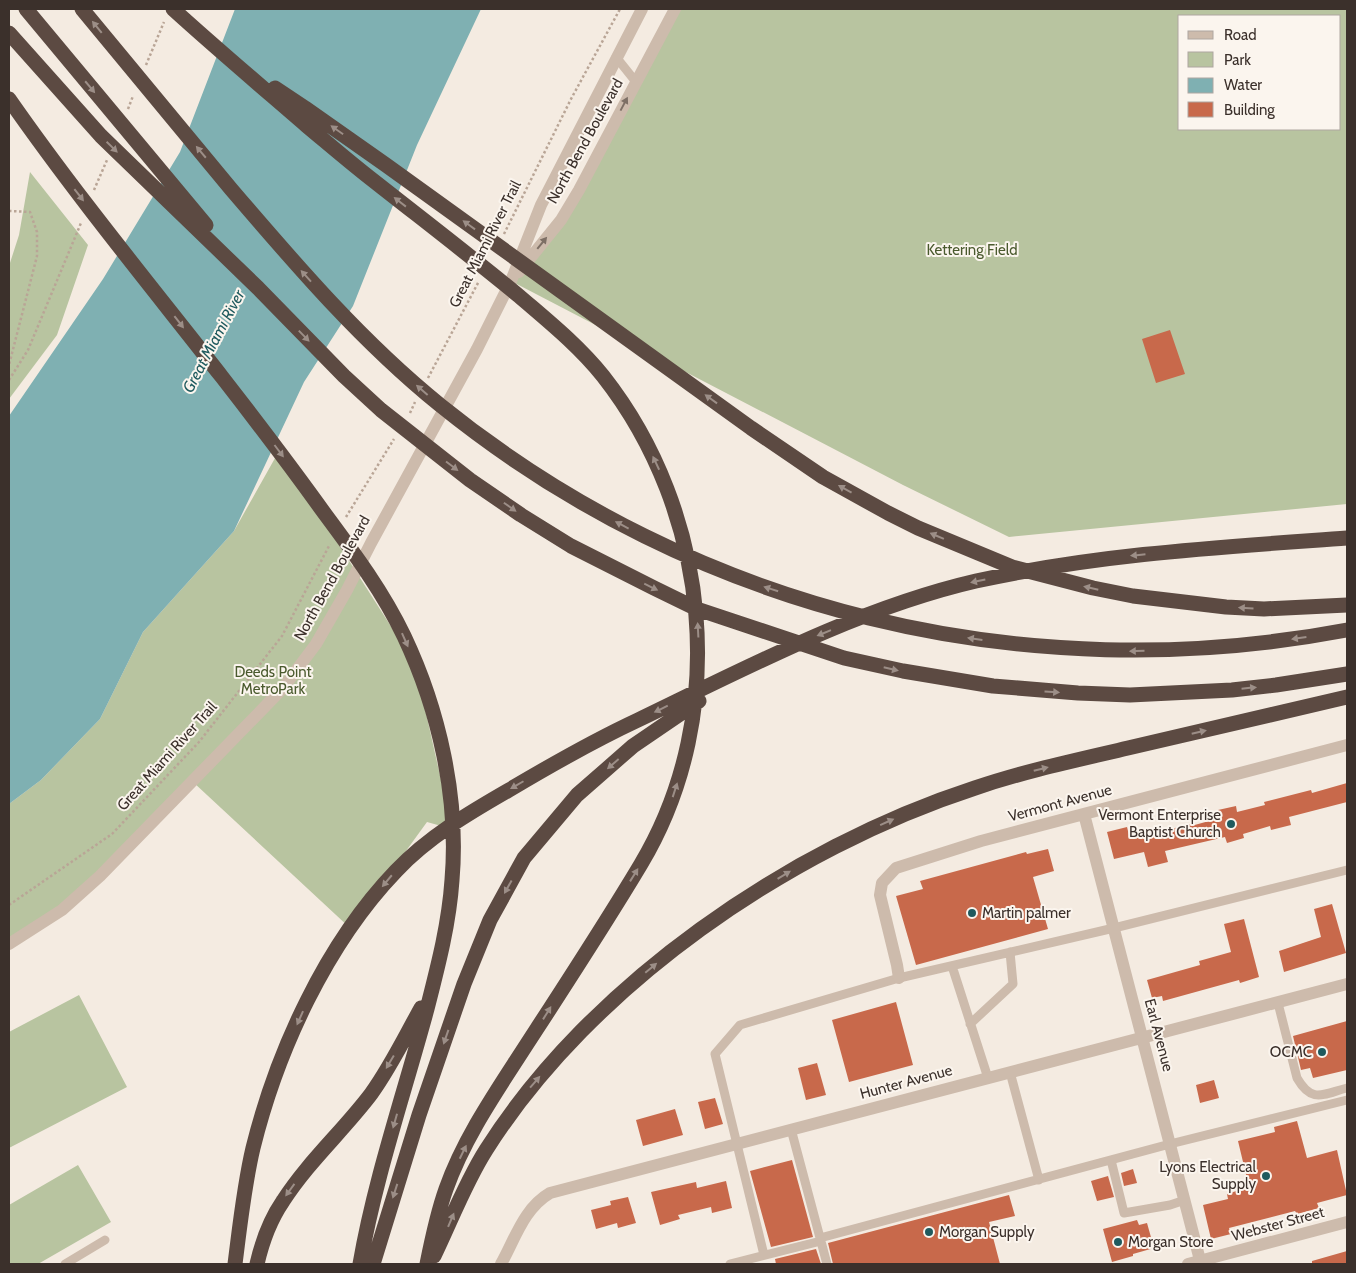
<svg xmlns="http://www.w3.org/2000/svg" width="1356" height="1273" font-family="Cabin,sans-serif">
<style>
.green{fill:#b8c4a0;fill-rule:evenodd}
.water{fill:#7fb0b2}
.building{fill:#c8694b}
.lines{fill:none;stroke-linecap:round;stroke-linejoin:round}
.path{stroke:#b9a596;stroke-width:2.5;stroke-dasharray:2.5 2.5;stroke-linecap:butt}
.service{stroke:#cdbbac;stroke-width:9}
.minor{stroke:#cdbbac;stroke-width:12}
.tertiary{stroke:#cdbbac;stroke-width:12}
.motorway{stroke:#5c4a42;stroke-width:15}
.oneway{fill:#9c8e87}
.oneway2{fill:#7d6f65}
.poi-dot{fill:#1f5a5e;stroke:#fbf5ee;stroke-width:2}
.labels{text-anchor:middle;stroke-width:4;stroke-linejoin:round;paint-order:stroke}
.street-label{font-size:15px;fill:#3b302b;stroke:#fbf5ee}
.park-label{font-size:15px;fill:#4a5a2e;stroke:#fbf5ee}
.poi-label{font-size:15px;fill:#3b302b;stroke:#fbf5ee;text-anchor:end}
.water-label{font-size:16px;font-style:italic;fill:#1f5a5e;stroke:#fbf5ee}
</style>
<rect width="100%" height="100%" fill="#f4ebe1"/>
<path class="green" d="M675,9H1347V504L1009,537L903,485L511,281L561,220ZM1180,16H1340V129H1180Z
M30,172L88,245L57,335L9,399V266L19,235Z
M279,451L415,664L452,829L427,822L350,928L193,782L100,876L9,944V804L41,780L100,719L143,632L234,531Z
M79,995L127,1087L9,1148V1032Z
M78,1165L111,1222L38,1264H9V1205Z"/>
<path class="water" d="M235,9H481L417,145L353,306L304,382L234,531L143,632L100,719L41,780L9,804V416L103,279L180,152Z"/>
<path class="building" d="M1170,330L1185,374L1156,383L1142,339Z
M1347,783V802L1289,817L1291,825L1271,830L1270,826L1243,834L1244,838L1227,843L1225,837L1165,851L1168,862L1148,867L1144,852L1114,859L1107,832L1127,827L1130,839L1160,831V832L1190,824L1191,826L1220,818L1218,810L1236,806L1237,812L1265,805L1264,802L1311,790L1312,793Z
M1048,849L1054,871L1033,877L1048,929L916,965L896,896L923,889L920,881L1026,852L1027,854Z
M1332,904L1346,953L1284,972L1279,951L1321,937L1314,909Z
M1244,919L1259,977L1240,983L1239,980L1163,1001L1162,996L1152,998L1147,980L1200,965L1199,961L1231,952L1224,924Z
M896,1002L913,1065L849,1082L832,1020Z
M1347,1021V1070L1313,1078L1310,1068L1301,1070L1293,1036Z
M817,1063L826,1095L806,1100L798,1068Z
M1214,1080L1219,1098L1200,1103L1196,1085Z
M715,1098L723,1124L705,1129L698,1102Z
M675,1109L683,1135L643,1146L636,1120Z
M1297,1121L1307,1158L1337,1150L1347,1195L1317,1203L1319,1208L1297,1214L1295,1211L1229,1228L1231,1234L1211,1239L1203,1205L1228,1199L1227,1194L1249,1187L1238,1141L1275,1132L1274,1127Z
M792,1160L813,1237L771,1247L750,1171Z
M1133,1169L1137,1183L1124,1186L1121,1173Z
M1108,1176L1114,1197L1097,1201L1091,1181Z
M726,1181L732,1208L712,1213L711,1207L678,1215L680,1219L660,1225L651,1192L696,1182L697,1188Z
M1009,1195L1015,1216L989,1222L1000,1264H833L828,1243Z
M628,1197L636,1223L618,1228L617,1223L596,1229L591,1210L611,1205L610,1201Z
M1137,1220L1139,1225L1147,1223L1154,1248L1133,1254V1256L1112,1262L1103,1229Z
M816,1249L821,1264H776L775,1259Z
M1347,1251V1264H1312V1261Z"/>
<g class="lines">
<path class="path" d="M146,65L164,22
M128,109L133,96
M94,190L107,160
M9,211L30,212L37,232V256L9,365
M504,234L571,99L620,9
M428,378L479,281
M9,380L28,350L81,223
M410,413L415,402
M346,517L394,439
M9,905L112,834L199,742L282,636L330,544"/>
<path class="service" d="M616,57L636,82
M952,966L988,1078
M1278,1003L1297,1078C1312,1104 1323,1094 1347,1088
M970,1024L1013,984L1010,952
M1010,1072L1039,1180
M791,1129L827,1264
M1111,1160L1124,1213L1170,1205L1185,1200
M820,1238L1170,1144L1347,1100
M764,1255L715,1054L740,1025L899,978L1114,928L1347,870
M65,1264L105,1240
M730,1264L821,1241"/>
<path class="minor" d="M519,272L561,220L579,190L675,9
M1084,814L1201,1264
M9,944L62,910L100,876L283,688L316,644L347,590L371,543L477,349L511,281L541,205L642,9
M899,978L897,965L880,895L882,883L896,868L981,841L1347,745
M501,1264C515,1239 524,1208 550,1193L1347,984"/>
<path class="tertiary" d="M1188,1264L1347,1222"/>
<path class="motorway" d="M26,9L206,225
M82,9C131,69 181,129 231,189C296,265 362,342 440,405C696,612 1025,691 1347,630
M173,9C217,49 262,87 307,126C331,146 354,166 379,185C426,222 473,258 519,296C548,321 578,345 603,376C710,512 731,713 641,864C604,926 564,987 525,1047C496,1092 464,1138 446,1189C437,1214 432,1239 427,1264
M9,33L101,136L258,288L344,376L381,410L470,480L521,515L571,546L654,588L697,609L844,658L903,671L993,686L1078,693L1130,695L1232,690L1276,685L1347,674
M275,88L305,108L386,165L751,428L823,477L888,513L918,528L1012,567L1093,588L1133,596L1226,607L1264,609L1347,605
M9,99C76,195 150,285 222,377C257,422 292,468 325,514C354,553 383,592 404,636C439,710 459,798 452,880C449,924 438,966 427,1009C404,1094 375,1178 360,1264
M434,1256C451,1221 465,1183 486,1150C591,984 790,848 975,788C1025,771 1077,760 1128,748C1201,731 1274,714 1347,697
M235,1264C240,1225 244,1186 253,1148C277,1051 326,944 396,871C428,837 469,813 509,790C551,765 593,741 638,720C746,668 859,608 976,581C1098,554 1223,547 1347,538
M257,1264C262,1242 270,1220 283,1201C308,1162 343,1131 371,1094C390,1068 405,1037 421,1008
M373,1264L419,1115L464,984L490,920L524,858L577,795L633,746L699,701"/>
</g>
<defs><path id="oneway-solid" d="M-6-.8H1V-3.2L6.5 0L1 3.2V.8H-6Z" transform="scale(1.25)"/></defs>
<g class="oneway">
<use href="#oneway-solid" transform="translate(97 27) rotate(-129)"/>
<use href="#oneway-solid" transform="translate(90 87) rotate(50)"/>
<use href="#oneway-solid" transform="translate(337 130) rotate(-145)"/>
<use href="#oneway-solid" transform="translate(112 147) rotate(44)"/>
<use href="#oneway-solid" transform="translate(201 152) rotate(-130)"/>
<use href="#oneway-solid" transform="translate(79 195) rotate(52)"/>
<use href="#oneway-solid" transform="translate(400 202) rotate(-142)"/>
<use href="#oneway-solid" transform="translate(469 225) rotate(-144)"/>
<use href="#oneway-solid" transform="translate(306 276) rotate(-132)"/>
<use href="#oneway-solid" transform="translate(179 322) rotate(52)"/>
<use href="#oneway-solid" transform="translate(304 336) rotate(46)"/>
<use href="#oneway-solid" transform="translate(422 390) rotate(-139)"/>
<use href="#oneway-solid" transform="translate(711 399) rotate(-144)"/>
<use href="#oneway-solid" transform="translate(279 451) rotate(53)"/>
<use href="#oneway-solid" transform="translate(656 463) rotate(-115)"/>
<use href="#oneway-solid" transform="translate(452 466) rotate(37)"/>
<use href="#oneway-solid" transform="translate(845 489) rotate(-151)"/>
<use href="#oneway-solid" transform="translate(510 507) rotate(35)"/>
<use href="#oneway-solid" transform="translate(622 525) rotate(-152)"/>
<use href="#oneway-solid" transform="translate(937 536) rotate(-157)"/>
<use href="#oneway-solid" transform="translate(1138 555) rotate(174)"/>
<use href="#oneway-solid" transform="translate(978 581) rotate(168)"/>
<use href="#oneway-solid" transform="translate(651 587) rotate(26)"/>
<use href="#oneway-solid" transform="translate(1091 588) rotate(-167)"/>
<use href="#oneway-solid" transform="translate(771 589) rotate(-162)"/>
<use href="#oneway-solid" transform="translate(1246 608) rotate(-177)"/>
<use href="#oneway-solid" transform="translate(698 630) rotate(-93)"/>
<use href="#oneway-solid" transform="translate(824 633) rotate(158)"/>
<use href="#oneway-solid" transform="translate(1299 638) rotate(172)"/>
<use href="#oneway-solid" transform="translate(975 639) rotate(-172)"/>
<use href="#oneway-solid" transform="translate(405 640) rotate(66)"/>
<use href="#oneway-solid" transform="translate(1137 651) rotate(179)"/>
<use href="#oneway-solid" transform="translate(891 669) rotate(13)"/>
<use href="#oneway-solid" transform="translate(1249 688) rotate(-6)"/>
<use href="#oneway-solid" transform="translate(1052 692) rotate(4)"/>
<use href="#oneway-solid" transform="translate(661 709) rotate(154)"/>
<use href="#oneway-solid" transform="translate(1199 732) rotate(-13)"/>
<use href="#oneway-solid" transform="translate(613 764) rotate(139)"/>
<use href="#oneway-solid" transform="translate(1041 769) rotate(-14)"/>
<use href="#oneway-solid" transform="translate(517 785) rotate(150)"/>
<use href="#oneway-solid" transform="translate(675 790) rotate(-72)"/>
<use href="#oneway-solid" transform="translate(887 822) rotate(-24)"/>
<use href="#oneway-solid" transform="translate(634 875) rotate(-58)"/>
<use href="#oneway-solid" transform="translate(784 875) rotate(-31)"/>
<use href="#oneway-solid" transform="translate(387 881) rotate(130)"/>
<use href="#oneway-solid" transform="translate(508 887) rotate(119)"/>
<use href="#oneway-solid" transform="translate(651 968) rotate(-40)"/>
<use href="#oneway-solid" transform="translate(547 1013) rotate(-58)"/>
<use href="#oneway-solid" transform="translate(300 1018) rotate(114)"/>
<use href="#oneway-solid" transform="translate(446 1037) rotate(109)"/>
<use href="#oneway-solid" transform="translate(390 1062) rotate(121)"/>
<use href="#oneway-solid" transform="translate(535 1082) rotate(-49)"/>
<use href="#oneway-solid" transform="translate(395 1121) rotate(106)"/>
<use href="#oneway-solid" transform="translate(463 1152) rotate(-64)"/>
<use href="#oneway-solid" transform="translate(290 1190) rotate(126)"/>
<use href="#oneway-solid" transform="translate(395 1191) rotate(108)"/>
<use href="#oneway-solid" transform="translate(451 1220) rotate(-67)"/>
</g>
<g class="oneway2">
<use href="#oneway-solid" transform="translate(624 104) rotate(-62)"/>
<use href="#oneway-solid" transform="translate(542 243) rotate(-51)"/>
</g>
<g class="poi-dot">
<circle cx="1231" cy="824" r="5"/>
<circle cx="972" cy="913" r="5"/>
<circle cx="1322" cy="1052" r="5"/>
<circle cx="1266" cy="1176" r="5"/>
<circle cx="929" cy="1232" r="5"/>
<circle cx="1118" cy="1242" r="5"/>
</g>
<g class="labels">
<g class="street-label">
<text transform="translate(585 141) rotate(-61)" y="5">North Bend Boulevard</text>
<text transform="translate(485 244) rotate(-63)" y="5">Great Miami River Trail</text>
<text transform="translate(332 578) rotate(-61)" y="5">North Bend Boulevard</text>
<text transform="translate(167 756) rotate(-48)" y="5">Great Miami River Trail</text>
<text transform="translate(1060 803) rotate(-15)" y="5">Vermont Avenue</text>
<text transform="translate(1159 1035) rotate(75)" y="5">Earl Avenue</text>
<text transform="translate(906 1082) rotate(-15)" y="5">Hunter Avenue</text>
<text transform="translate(1278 1224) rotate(-15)" y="5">Webster Street</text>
</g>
<g class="park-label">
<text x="972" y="255">Kettering Field</text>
<text x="273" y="677">Deeds Point<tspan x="273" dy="17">MetroPark</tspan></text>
</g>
<g class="poi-label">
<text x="1221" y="820">Vermont Enterprise<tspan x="1221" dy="17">Baptist Church</tspan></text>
<text x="982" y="918" text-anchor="start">Martin palmer</text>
<text x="1312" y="1057">OCMC</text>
<text x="1256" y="1172">Lyons Electrical<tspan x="1256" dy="17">Supply</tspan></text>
<text x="939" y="1237" text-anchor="start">Morgan Supply</text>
<text x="1128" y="1247" text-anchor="start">Morgan Store</text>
</g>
<g class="water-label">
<text transform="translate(213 341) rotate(-62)" y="6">Great Miami River</text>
</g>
</g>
<rect width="1356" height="1273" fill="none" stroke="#3b302b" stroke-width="20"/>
<rect x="1178" y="15" width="162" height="115" fill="#fbf5ee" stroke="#aea6a0"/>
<rect x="1188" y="31" width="25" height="8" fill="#cdbbac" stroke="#aea6a0"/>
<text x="1224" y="40" font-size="15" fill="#3b302b">Road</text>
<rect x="1188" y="52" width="25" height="15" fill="#b8c4a0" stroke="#aea6a0"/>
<text x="1224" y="65" font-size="15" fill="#3b302b">Park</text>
<rect x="1188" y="78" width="25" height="15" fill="#7fb0b2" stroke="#aea6a0"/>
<text x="1224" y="90" font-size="15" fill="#3b302b">Water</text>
<rect x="1188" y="102" width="25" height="15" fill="#c8694b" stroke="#aea6a0"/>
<text x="1224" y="115" font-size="15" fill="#3b302b">Building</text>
</svg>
